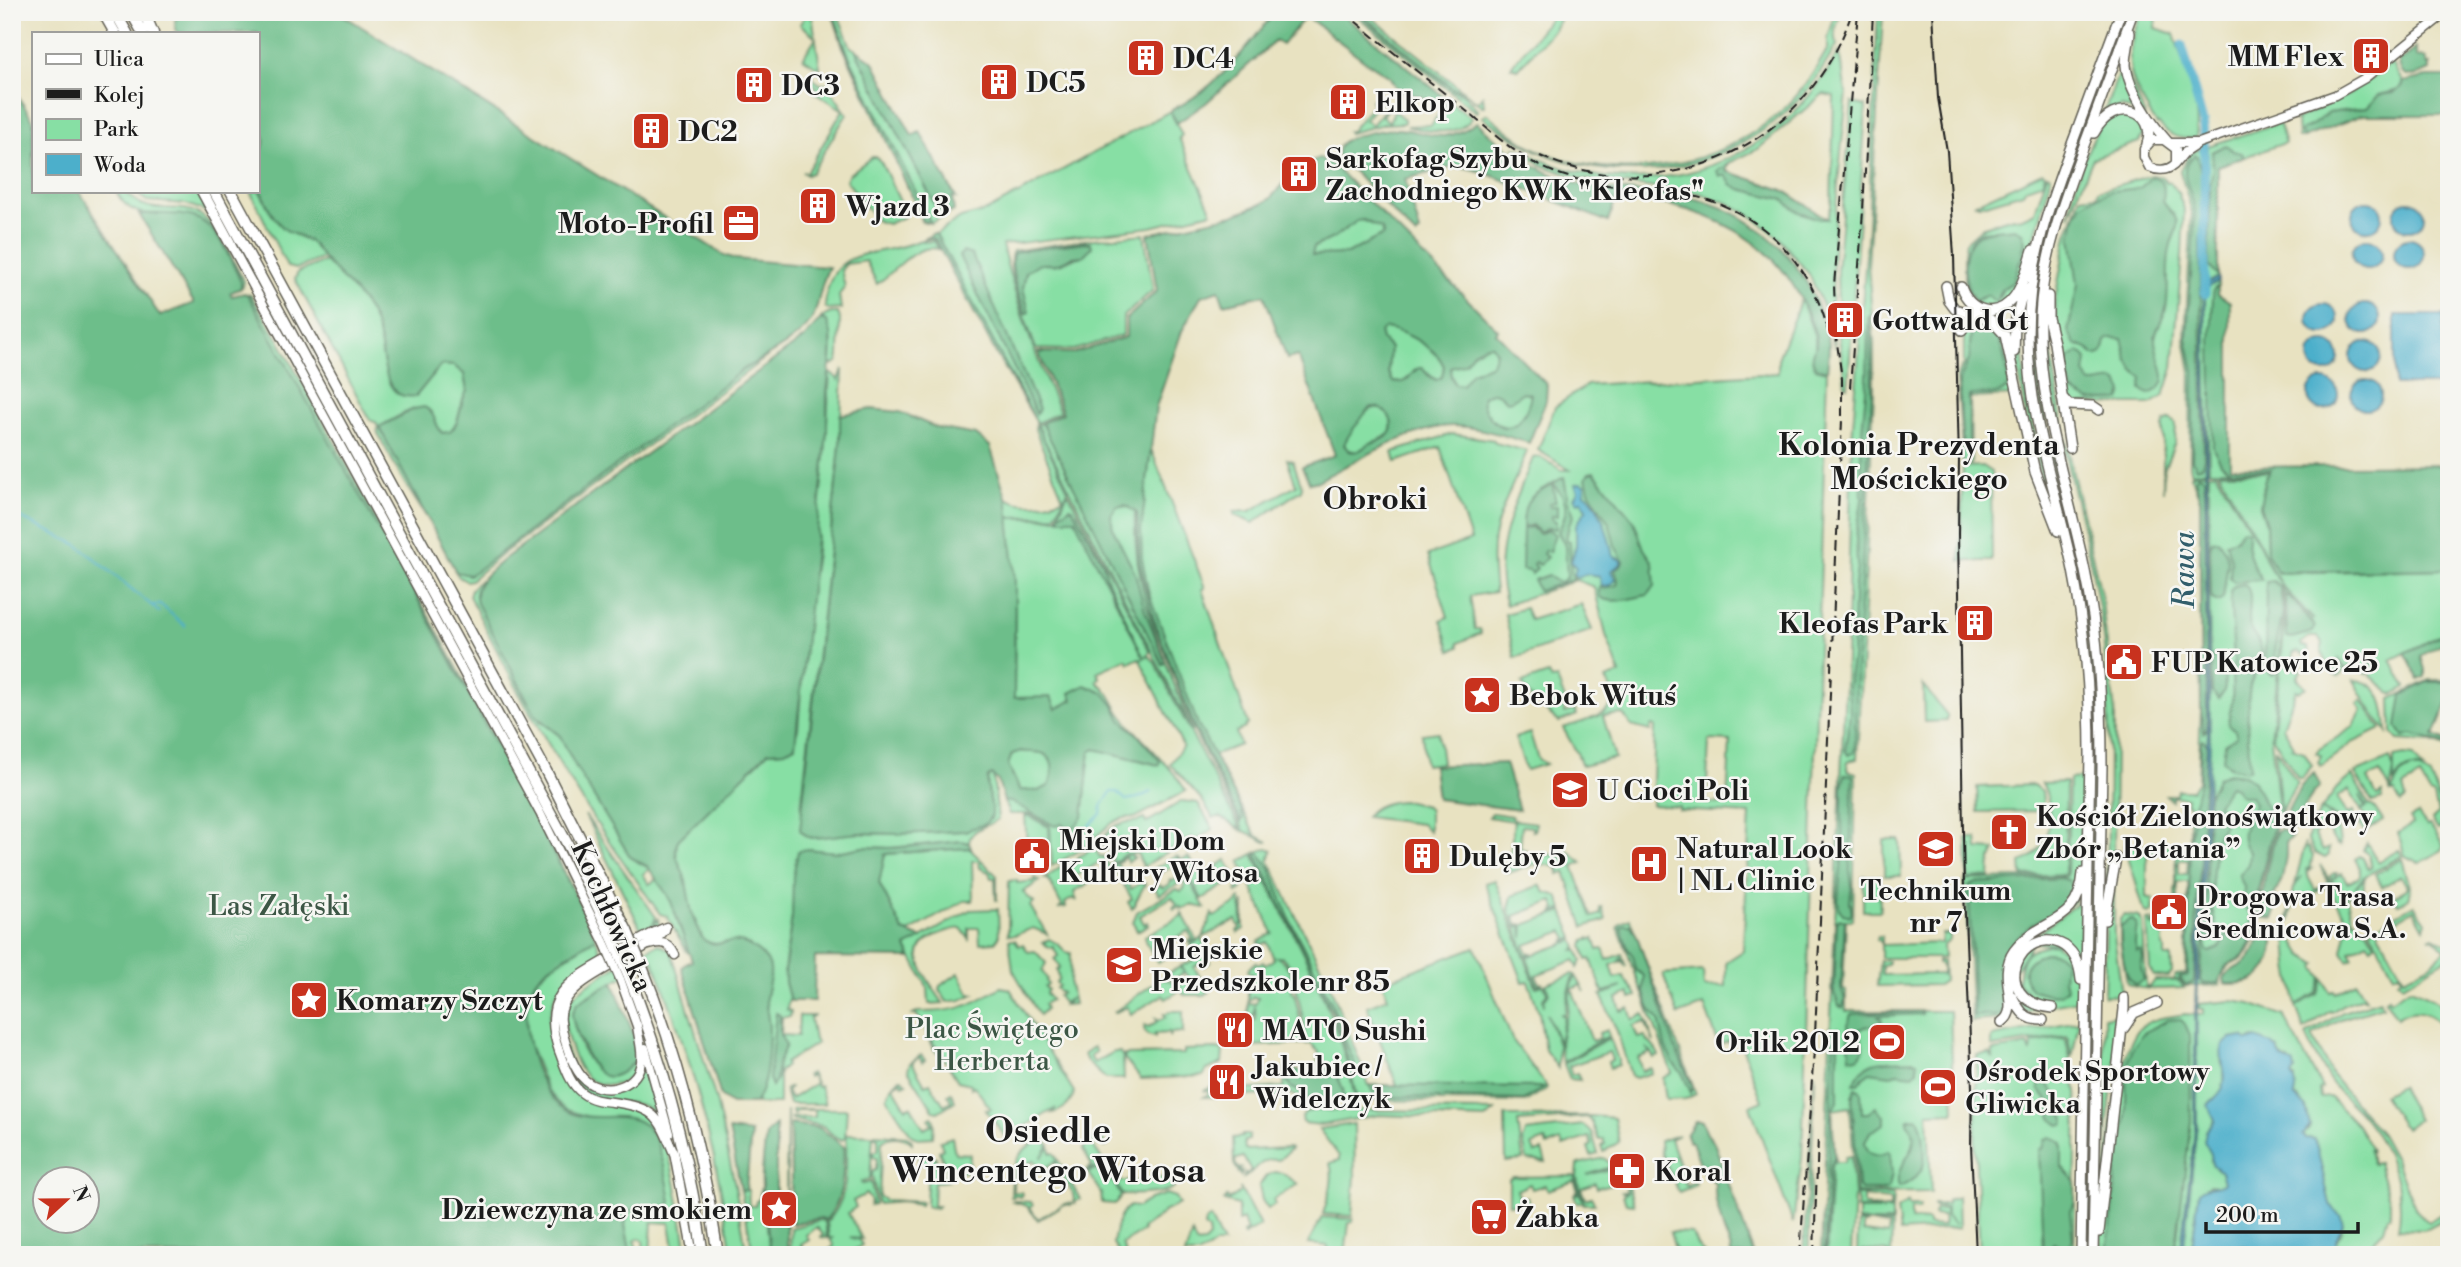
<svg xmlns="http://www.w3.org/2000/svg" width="2461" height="1267" font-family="'Libre Bodoni',serif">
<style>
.green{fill:#87dfa4;stroke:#527e60;stroke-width:2;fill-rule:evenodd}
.forest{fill:#6dbe8a;stroke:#446d53;stroke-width:2;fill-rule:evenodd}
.water{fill:#4cafcb;stroke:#346674;stroke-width:2}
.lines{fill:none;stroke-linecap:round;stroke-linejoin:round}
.stream{stroke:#4cafcb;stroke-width:2}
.river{stroke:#4cafcb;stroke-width:9}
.secondary-casing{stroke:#636156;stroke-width:11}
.primary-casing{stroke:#636156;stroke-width:12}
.motorway-casing{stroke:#636156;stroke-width:13}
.secondary{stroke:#fff;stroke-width:8}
.primary{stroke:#fff;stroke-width:9}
.motorway{stroke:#fff;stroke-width:10}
.tram{stroke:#1c1c1c;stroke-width:2}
.rail{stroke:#1c1c1c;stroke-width:2;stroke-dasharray:10 5;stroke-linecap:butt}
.secondary-bridge-casing{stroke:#636156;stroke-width:11;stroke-linecap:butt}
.motorway-bridge-casing{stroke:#636156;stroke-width:13;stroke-linecap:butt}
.secondary-bridge{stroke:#fff;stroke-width:8}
.motorway-bridge{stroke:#fff;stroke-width:10}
.labels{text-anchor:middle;stroke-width:5;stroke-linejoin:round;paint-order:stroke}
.poi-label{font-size:28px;font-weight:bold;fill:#1c1c1c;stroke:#f6f6f2;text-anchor:start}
.park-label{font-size:28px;fill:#3c5645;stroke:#f6f6f2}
.street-label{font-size:28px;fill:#1c1c1c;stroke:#f6f6f2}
.neighbourhood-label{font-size:30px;font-weight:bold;fill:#1c1c1c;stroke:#f6f6f2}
.water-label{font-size:30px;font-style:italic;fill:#325e6b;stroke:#f6f6f2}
.district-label{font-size:35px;font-weight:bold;fill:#1c1c1c;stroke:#f6f6f2}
</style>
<rect width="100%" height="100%" fill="#f6f6f2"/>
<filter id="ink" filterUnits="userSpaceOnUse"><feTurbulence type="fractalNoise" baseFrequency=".0143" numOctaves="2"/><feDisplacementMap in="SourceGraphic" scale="14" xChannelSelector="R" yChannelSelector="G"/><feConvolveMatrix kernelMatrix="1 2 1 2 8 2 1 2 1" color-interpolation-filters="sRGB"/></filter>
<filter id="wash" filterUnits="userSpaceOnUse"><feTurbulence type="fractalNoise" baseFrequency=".00686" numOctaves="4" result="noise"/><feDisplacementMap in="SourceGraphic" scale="28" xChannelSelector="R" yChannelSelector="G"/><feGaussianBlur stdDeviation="1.57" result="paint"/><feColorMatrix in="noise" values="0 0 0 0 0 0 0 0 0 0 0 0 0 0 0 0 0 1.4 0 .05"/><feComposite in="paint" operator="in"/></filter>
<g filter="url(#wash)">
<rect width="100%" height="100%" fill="#e8e2c1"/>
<path class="green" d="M833,12H837L851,47L855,49L941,217H943L931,223L848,54Z
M1352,12H1356L1453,90L1463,94L1478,110L1476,112Z
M1359,12H1365L1477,102L1483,96L1484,106H1482L1462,91L1453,88Z
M1555,12H1563L1555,28L1518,69L1511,67Z
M1836,12H1841L1835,31L1837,45C1827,61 1817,80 1804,94C1736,170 1629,192 1536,150C1517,142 1499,128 1482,117L1487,114C1502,126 1517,140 1534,148C1619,187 1721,169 1788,105C1804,89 1817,68 1828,48V38Z
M1878,12H1883L1868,265L1874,343V391L1857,759L1848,761L1847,770L1856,773L1853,920H1846L1843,990L1846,991V1011H1950L1954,1112L1928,1113L1931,1192L1856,1193L1850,1107L1832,1110L1835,1162H1844L1845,1157L1851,1156L1854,1195L1851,1255H1821L1847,635L1852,440L1868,228Z
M2126,12H2128C2092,115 2035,227 2036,337C2036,371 2042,404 2049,437C2052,453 2061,473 2059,488L2051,461L2035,376L2033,321L2036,285L2042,251L2055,204Z
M2142,12H2157L2156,28L2174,34C2184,68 2201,102 2196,138C2182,140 2168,136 2159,124L2157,125C2129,81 2120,62 2142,12Z
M806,14L811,15L813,21L821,74L820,69L803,58L816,37L800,24Z
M1839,52C1845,66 1841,80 1847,93C1839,178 1827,262 1835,348L1825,310L1809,274L1778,237L1752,216L1728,203L1699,193L1582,179L1544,166L1514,147C1522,148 1533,156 1542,160C1558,167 1576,172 1593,175C1698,193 1788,143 1839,52ZM1823,94L1834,96L1831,207L1827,219L1783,190L1726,171L1729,163L1758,149Z
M2122,63L2145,116L2122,107L2104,113Z
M2392,63L2403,83L2398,90L2379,95L2366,108L2328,113L2311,126L2303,129V138H2298L2297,121H2293L2348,95Z
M813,75V79L822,85L826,83L847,114L811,173L807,175L802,172L806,173L843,110L815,92L817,87L808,82Z
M1375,97L1382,103L1379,102L1365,120L1372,125L1386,108V105L1391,109H1387L1382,116L1389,122L1394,111L1404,119V123L1384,124L1349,133L1348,131H1351L1373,104L1371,101Z
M1449,101L1472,118C1459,137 1427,132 1407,126L1431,125Z
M1852,103L1866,106L1848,386L1845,385L1839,336L1837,271Z
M1170,111L1182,135L1179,138L1212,212L1151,227L1002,245C1016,302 1035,357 1060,412L1037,423L936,234L961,218L987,211Z
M2124,113L2139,120L2145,129L2139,142L2093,158L2069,216C2072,194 2089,137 2104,121C2108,116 2117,115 2124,113Z
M2278,123L2285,143L2218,166V278L2208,282V146Z
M2202,148L2206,470L2192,473L2190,465L2191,371L2185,338L2192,212L2180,171L2190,153Z
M872,157H876L881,162L905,212L904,217L888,224L877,221L846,180L848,175Z
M2042,172L2045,173L2043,182L2026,188L2023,193L1986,204H1974Z
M2047,174L2051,175L2050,183C2042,210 2024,283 2007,300C1998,308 1987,306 1976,305L1964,286V254L1966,242L1984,226L2013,217L2020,219L2035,212ZM2010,229L2024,246L2013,282L2002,289L2001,297L1991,298L1989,295L1969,294C1962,276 1962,242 1982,232C1991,228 2001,232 2010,229Z
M2152,175L2161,177L2167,183L2170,182L2178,193L2184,209L2182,255L2173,368L2164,396L2150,404H2070L2054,304L2067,235L2081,197L2097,195L2098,191Z
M257,186L272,215L291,233L311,242L323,258L296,269L287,267L250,191H257Z
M116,191H125C150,221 177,199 202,216C222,230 232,261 244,281L243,286L241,288C242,278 234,267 229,258C222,246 216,230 204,222C174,203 135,231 116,191Z
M133,191H197L208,212L186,204L147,201Z
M1357,220C1366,220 1375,224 1382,229L1383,235L1347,254L1314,256L1312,254L1314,247L1335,237Z
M1144,234L1153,290L1123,317V335L1074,350L1036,349C1030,330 1003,267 1013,251L1084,240ZM1085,242L1081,257C1072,257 1067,262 1059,264C1043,267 1041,258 1026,272L1023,288L1029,312L1015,276L1020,251Z
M921,240L925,242L933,241L938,249C914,243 895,272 877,284L866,261L846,264L841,270L845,287L839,295L841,309L830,310L825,307C829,241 876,260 921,240Z
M325,261C343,279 364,297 374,321C386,350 377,366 398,394L416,396L441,365L454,366L464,374L467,392C458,405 462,421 450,432L442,433L440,430L426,408C411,406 393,420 379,427L427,518L404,482L378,434L377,423L370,420L295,279L298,272Z
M2218,282V294L2230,302L2229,470H2209L2205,294L2209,286Z
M244,293L251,295L281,344L535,811L574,892C467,692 358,493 248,295Z
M1801,299L1815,337L1816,368L1827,371L1802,1159L1793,1223L1750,1106L1762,1101L1739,1038L1719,1045L1704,1005L1678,1015L1663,974L1703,971L1704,987L1726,986V962L1743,951L1750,814L1679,810V807L1652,805L1655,727L1651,726L1650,731L1631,726L1623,714L1603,716L1615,758L1582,766L1577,753L1563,728C1576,723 1609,717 1613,701C1614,695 1609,686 1606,679L1620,674L1606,635L1594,587L1576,580L1506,605C1489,554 1514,505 1533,458L1540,457L1562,470H1570L1538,450L1555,407L1587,385L1778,373V359ZM1709,740L1730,741L1727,804L1706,803Z
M2022,304L2021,336L2026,392L2050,505L2045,494L2029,432L2018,368L2016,349Z
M831,313H838L840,319L839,355L838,361L833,365L831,364C832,350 834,330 824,319L820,320L822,317Z
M1973,319H1984L2002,334L2027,450L2021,453L2025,450L2013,396L1970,398L1971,464H1963L1957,377L1964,364V333Z
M2047,324L2064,435L2101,594L2115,713L2114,859L2107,890C2108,794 2114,697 2098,602C2083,509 2048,420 2047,324Z
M1386,328C1405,332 1436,347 1444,366L1442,377L1436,380L1425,371H1414C1411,380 1402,384 1393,382L1388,372L1390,348L1382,340L1380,332Z
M1487,345H1491L1496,352L1492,364L1472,372L1462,385L1455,384L1450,373V367L1462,364L1478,348Z
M768,356L501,555L471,580L466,581L459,577L455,571L469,575L744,369Z
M843,369L840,446L801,809L811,838L847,833L897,834L965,831L991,819C995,805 985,791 988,777L993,775L998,819C988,827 970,828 969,843L962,841L889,848L864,847L836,852L807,849L796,858L792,917L784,969L785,982L790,1001H788L787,1010L791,1011L790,1017H782L781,1035L798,1036L799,1016H813L810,1018L814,1040L817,1043L785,1063L786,1066L779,1072V1104H752C773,1087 768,1026 766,1001C765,984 778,969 762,955C756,950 747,943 739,942C725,940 716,949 703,939L688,903L686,881L676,858L677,841L768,752L785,751L798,730L807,616L816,553L818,510L825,457L830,372L839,380Z
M1494,392L1500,394L1504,399L1523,392L1531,394C1530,417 1509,441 1489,416C1484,409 1481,405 1483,396Z
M1378,407L1390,415C1396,440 1382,436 1367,445C1364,447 1361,450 1357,452L1346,449L1344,442C1350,431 1359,422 1366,411Z
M2170,419L2176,424L2175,442L2164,469L2163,491V427L2165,422Z
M1042,423L1084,506C1099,507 1123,503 1135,510C1131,589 1165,659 1192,731L1044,439L1038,425Z
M1036,424L1068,490L1055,516L1008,517L1007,498C1021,507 1048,505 1063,498L1035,429Z
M1452,434L1494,440L1495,443L1527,451C1516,479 1500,508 1494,537C1491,555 1493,574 1495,592L1470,596L1475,629H1480L1481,633L1458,643L1459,647L1451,651L1441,620L1448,617L1428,555L1471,540L1440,447L1396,462L1393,452Z
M1151,449L1205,588L1202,589L1248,724L1245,726V728L1236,732L1240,745L1214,755L1255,835L1268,842H1266L1244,831L1195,733L1146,602L1137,556L1136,512L1141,527Z
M1287,459L1293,461L1302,487L1301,490L1253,523L1234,515V512L1250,511L1296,485Z
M1982,466L1991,472L1992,561H1960L1963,467Z
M2200,472L2206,473L2208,732L2196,986H2184L2181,980H2174L2175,975L2186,974L2188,907L2184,903L2183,907L2176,906L2175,890H2178V901H2188V882H2178V889L2176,888V865H2179V874H2187L2188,859H2180L2179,863H2176L2177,848H2189V804H2186V797H2172V801L2166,795H2176L2177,790H2192L2198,781L2201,711L2200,500L2191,475Z
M2216,472L2260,546L2271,571L2280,582L2284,611L2271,739L2279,807L2277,823L2262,878L2258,906L2256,937L2248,953L2241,960L2229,965L2221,977L2220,985L2198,986L2210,745L2209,473Z
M2219,472H2269L2265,479L2260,506L2266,524L2267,553L2278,573L2449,569V631L2391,660L2406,687L2394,694L2390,693L2371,676L2372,658H2370L2368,674L2351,667L2357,656L2347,670L2338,658L2345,671L2339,676L2333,673L2321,651L2323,643L2318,637H2309L2301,643L2302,646L2308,647L2309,652L2306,656L2298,651L2293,653L2294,660L2289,665L2295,669L2300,668L2301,671L2297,678L2306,687L2298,692L2296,690L2283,727L2294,746L2292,748L2304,752L2312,766L2301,779L2298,778L2273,738L2284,632L2286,610L2283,588L2314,620L2282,586L2272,570L2261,546Z
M1068,492L1150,652L1141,660L1148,655L1154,661L1241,830L1221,817L1213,818L1202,800L1170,764L1183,746L1139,658L1129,663L1126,659L1097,672L1100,678L1097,680L1098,683C1109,689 1114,704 1121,714C1141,741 1169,762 1186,791L1135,818C1112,814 1099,837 1082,849C1073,855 1062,860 1052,866L1050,826L1029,814H1009L1004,801H1010L1055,826L1083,816L1089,758L1090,752L1095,749L1158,765C1151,741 1132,737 1121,721C1109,703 1112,700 1092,687L1070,693L1073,700L1056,709L1050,698H1014L1015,583L1009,518H1057Z
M2065,514H2067C2084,584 2094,653 2097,725L2088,1255H2086L2094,725L2087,624Z
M481,579L475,592L477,603L501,648L523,695L539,720L560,736L577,769L631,858L650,869L643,874L649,884L657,879L673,905L679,926L690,953L687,952L667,916L660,914L595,821L560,764L521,697L469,596L471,589Z
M1581,604L1592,630L1515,658L1505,614L1525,608L1530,620Z
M1548,674L1551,680L1557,679L1565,700L1561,702L1565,713L1575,710L1577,715L1559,722L1529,696L1522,683Z
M2354,680C2383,682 2386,709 2387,733L2368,705Z
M2430,680H2449V699L2434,736L2449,742V748L2432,742L2398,740L2392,733L2391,699Z
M1923,685L1947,715V721L1924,722Z
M2362,700L2381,729L2352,743L2321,766L2318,763L2321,756L2316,753L2318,750L2353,727L2362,710L2358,703Z
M1438,732L1442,763L1425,765L1422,734Z
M1530,733L1538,759L1546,764L1526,770L1515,738Z
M2275,748L2297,782L2281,813Z
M1021,751C1028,753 1038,751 1044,754C1056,760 1053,776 1049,786L1038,791L1020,790L1008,765L1012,754Z
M2404,755L2413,756L2423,769C2409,765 2402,770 2394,782V770L2390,791L2380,772L2368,779L2377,796L2383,793L2382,799L2372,802L2355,773L2390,758L2394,770V757Z
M2412,768C2434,772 2433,784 2440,802C2443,810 2448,815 2449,823L2441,825L2442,828L2438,830L2432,820L2438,814L2434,796L2430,794L2420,777L2403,787L2406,799L2401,803L2395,792H2391L2400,775Z
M2352,775L2369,805L2374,807L2383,821L2365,831L2360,825L2364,816L2361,811L2368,806H2366L2360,795L2365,807L2361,810L2349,790L2337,797L2347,814L2353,811L2354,814C2340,825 2334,817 2322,808L2337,788Z
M2083,778L2081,875L2074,901L2014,948L2009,1007L2000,1019L1972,1021L1965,880L2067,876L2069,779Z
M2066,782L2065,874L2022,876L2021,862C2052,854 2055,807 2042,783Z
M2034,785L2042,791L2044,811L1978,812L1977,787Z
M1182,801L1198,803L1213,829L1194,841L1192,837L1143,867L1137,853L1129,855L1134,858L1127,862L1125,857L1116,862L1131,889L1140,883L1145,884L1132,909L1128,902L1132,899L1113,866L1128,855L1125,854L1112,864L1111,862L1113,859L1105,844L1102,845V839C1108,834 1110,827 1120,824C1129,820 1135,824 1144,819L1146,823Z
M1404,801L1426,806L1429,811V831L1421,824L1366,817C1373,805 1391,801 1404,801Z
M2321,809C2336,820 2339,829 2340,846L2336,844L2326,827L2314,834L2323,851L2329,848V855L2325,858L2315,853L2307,839Z
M1492,813L1511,816L1514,820L1536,823L1534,831H1532V827L1522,826L1520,848L1528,851V855L1539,857V853L1561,856L1557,871V866L1536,864L1508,873L1514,821L1489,817Z
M2418,814L2427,826L2430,825L2444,846L2442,850L2420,863L2405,856L2398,833L2413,824L2410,818Z
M585,815L656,917L653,924L642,931Z
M1025,816H1029L1049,827L1050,847L1027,848Z
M1967,838H1977L1978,849L1995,850L1991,859L1990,877L1968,879Z
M1884,840H1900L1901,876H1884Z
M2305,843L2304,849L2308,847L2313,856L2310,867L2305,870L2311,869L2306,873L2315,890L2328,882L2320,865L2332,884L2347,896L2353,918L2348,920L2327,886L2293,905L2290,921L2288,922L2294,888L2302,876L2295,885Z
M2367,843L2378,862L2399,850L2402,856L2365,876L2355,887L2365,879L2363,894L2359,895L2358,899L2350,896L2353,891L2348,895C2340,890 2334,885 2330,876L2334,873H2337L2333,879L2342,873L2347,882L2360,877V868L2355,859L2359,856L2363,858L2368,869L2371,868L2369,855L2363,850Z
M2166,845L2171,846L2172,851L2147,852V897L2153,899L2152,912L2148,914L2144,910L2125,846Z
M1096,846L1098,847L1095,849L1100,857L1103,856L1111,870L1102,874L1100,872L1105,869L1100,862L1075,877L1079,884L1087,879L1089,882L1084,887L1076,890L1074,893L1077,901L1074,898L1065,903L1066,907L1060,908L1062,906L1048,879H1045L1062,866L1073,884L1063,865L1067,867L1079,860L1078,857Z
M1563,847L1582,862L1573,866L1592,917L1601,914L1600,908L1602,907L1606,920L1584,927L1565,872L1559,874Z
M969,848L997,876V900H996L995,878H991L989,872L980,868L979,861H972L973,901H964L907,933L903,931L879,883L885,854Z
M1267,848L1272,850L1269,861L1330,986L1369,1085H1397L1367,1006L1388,998L1382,982L1475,947L1512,1039L1547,1087L1546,1089L1525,1102L1357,1100L1346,1050L1333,1013L1255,853Z
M1253,854C1292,933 1340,1012 1355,1100H1344L1343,1089L1316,1072L1319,1052L1311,1044H1304L1305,1028L1292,968L1282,957H1277C1289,964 1295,978 1292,992H1294L1303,1032L1301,1044L1248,1046V1020H1256L1255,1006L1253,1017L1248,1018V1003L1255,1004L1258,998L1253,997L1248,1001V978L1253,974L1248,971L1249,968L1256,962L1258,965L1263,962L1265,965L1274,959L1267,942L1260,945L1258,942L1273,933L1240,861Z
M1176,856L1205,908L1191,905L1181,909L1180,906L1174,909L1173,907L1177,904L1172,897L1140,916L1144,924L1147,922L1148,925L1137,931L1133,922L1137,912L1177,889L1181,891L1184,889L1185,880L1159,895L1155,888L1160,885L1163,888L1170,884L1171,880L1174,881L1177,876L1183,875L1177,864L1156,875L1152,870Z
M1178,856L1181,861L1188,857L1206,879L1219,871L1216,867L1226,860L1242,886V890L1237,893L1236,890L1239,888L1234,880L1202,899Z
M2402,859L2411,890L2409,898L2399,904L2392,898L2408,888L2401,876L2382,887L2375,874Z
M1863,876H1879L1880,911H1863Z
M1035,878L1040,881L1023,892L1034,903L1030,906L1047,934L1033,928L1015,935H1008L1009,881L1017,880V883L1035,881Z
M1495,880L1536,987L1544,985L1547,993L1543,998L1544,1006V1000L1549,993L1546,984L1573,974L1575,975C1567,990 1569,1000 1564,1014H1560L1564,1016L1559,1043L1547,1014L1558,1045V1068L1545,1050L1539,1012L1528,981L1523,982L1485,883Z
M1540,885L1545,892L1558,896L1563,909L1553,913L1556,909L1553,901L1514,916L1517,924H1522L1515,926L1509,909L1512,896Z
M2114,885V934L2122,994L2112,996V995L2104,996L2106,919Z
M1239,899H1241L1242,926L1244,902V929L1238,933L1237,931L1240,928L1236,920L1202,938L1206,949L1193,948L1191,945L1203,938L1212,914L1214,917L1236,904Z
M2081,900L2080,957L2065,944L2033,942L2012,975L2037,1008L2026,1012L2017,1002L2010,984L2016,951Z
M2414,905L2426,922L2424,928L2414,910L2378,931L2404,978L2431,964L2446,950L2433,937L2429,938L2433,936L2449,944V957L2403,985L2398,981L2402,978L2399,973L2394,975L2370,930Z
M998,909L999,937L995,942L980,943L979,928H969V939L961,928C947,930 916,939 919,958C921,973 935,990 943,1003L929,1004L928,988L906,947L970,910Z
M1563,911L1574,938L1564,942L1568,938L1564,931L1525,945L1528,953H1533L1526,956L1521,944L1522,940L1521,942L1516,928L1522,925L1523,938L1524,925Z
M1182,913L1197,940L1190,943L1189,941L1193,939L1188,931L1156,950L1160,958L1163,956L1164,959L1158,962L1145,941V936L1181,916Z
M2124,915L2139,917L2143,923L2146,987H2150L2155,980L2179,981L2184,988C2169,988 2138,992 2127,983L2120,940V919Z
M658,919L659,926L579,972L566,982L555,996L549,1018L552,1038L577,1092C599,1099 629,1102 649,1115C671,1130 683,1227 687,1255H675L670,1223L652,1222L650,1255H644L643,1240L639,1238L635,1241L637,1255H631L625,1225L627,1212C636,1207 654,1212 668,1206L670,1197L656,1139L564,1109L547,1090L529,1044L525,1028L526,1012L529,996L536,980L549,968L596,938L602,955L652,927Z
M1630,919L1696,1094L1686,1099L1666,1100L1663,1078L1672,1073L1618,927L1621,923Z
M2170,919L2172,920V933H2168V925H2163V947L2165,948V957H2171L2172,973L2168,977L2154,976L2150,970L2147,920H2151V925L2154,926L2155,920L2156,923H2169Z
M2355,919L2367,930L2375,944L2371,947L2367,942L2350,951L2353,957L2348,960L2342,951L2347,928L2345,925Z
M657,934L569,989C554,1008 558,1024 565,1046C569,1057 573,1071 582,1080C607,1107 634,1085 646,1060L662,1120C636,1092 616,1109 588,1094C570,1085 553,1037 555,1017C556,1006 561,997 568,988Z
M1942,934H1950V940L1943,946L1944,958H1881V941L1877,940L1878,936H1882V945L1941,943Z
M2287,937H2292L2303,955L2317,964L2315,967L2322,977L2317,993L2296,1005L2289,966Z
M1589,938V940L1594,938L1598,950L1603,949L1607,960L1622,954L1623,957L1619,960L1624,959L1626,966L1622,961L1611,965L1615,978L1623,976C1626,984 1634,987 1637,996L1631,998L1629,993L1617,998L1621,1011L1629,1008L1633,1020L1644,1014L1654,1042L1645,1022L1633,1026L1638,1038L1645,1036C1648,1043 1656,1046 1659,1056L1654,1058L1650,1051L1646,1048L1650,1053L1638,1058L1642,1071L1651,1068L1652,1073L1636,1078L1631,1076L1617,1031L1601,995L1622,987L1603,992L1591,959L1587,960L1583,946L1585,940Z
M1049,939L1058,944L1066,952L1071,953L1070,985L1074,1004L1064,1005L1071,998L1063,1003L1058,996L1062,993L1056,988L1059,986L1056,982L1059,979L1057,970L1060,967L1054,959L1058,956L1053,947L1050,948L1043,943Z
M1009,940H1015L1019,946L1023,944L1028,952L1035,951L1046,963L1042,971L1047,979L1046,981L1048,985L1045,987L1048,990L1046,993L1051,1000L1044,1004L1046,1009L1039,1015L1013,970Z
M1574,940L1577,948L1574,950H1578L1582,961L1578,968L1575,960L1536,975L1539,983H1543L1537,985L1527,957Z
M659,944L671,951L716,1100L735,1185L747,1255H732C717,1153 691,1055 653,960L584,998L577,1003L572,1014C575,1034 585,1065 604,1076L639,1056C637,1061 636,1067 634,1071C624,1090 595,1089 583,1073C573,1060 560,1022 566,1006C572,989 641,951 659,944Z
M2054,944L2071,955L2079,979V1000L2050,1005L2035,1002L2018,982C2021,954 2025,948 2054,944Z
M1202,956L1208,957L1211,962L1204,966L1202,962L1194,967L1209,992L1204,995H1184L1173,978L1165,975L1180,967L1184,973L1175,978L1180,985L1190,979L1181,966Z
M1880,961H1888V965L1882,966V975L1942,974V965L1937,964V961H1943L1944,981L1938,985L1877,986Z
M959,973L969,993L974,994L961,1000L947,1002L939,989L940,986Z
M1576,976L1585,992L1581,985L1572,989L1592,1041L1600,1038L1599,1033L1607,1030L1609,1036C1592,1043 1580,1054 1563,1062C1555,1042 1566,1024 1569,1004C1570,993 1570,987 1576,976Z
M1161,978L1173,981L1179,991L1166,999L1163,995L1131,1014L1127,1007L1113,1013Z
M2323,979L2330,992L2334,991L2335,993L2356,982L2366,999L2362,997L2342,1005L2332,1012L2330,1011L2304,1030L2296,1006L2318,994Z
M1001,987L1010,989L1074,1092C1072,1103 1063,1111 1052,1113L1056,1108L1019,1130L1025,1128L1009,1139L1005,1137L1008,1135H1004L986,1110L991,1109L974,1086L971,1088V1084L958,1081L940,1052L937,1053L932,1046L939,1048L933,1044V1039L931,1044L929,1040L931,1038L917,1015H913L917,1012C956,1012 967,1008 1001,987Z
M2410,988C2426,994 2444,1001 2449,1018L2440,1023C2426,1011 2413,1007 2397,1018L2385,999L2388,997L2390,1000Z
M2380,1000L2383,1006L2341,1019L2312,1036L2332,1075L2381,1134L2395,1159L2416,1210L2428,1222L2441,1214L2444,1219L2424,1230L2398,1229C2406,1190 2389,1149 2365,1119C2356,1107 2344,1099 2335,1087C2323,1072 2314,1053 2306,1035L2343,1012Z
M2232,1001L2251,1004L2284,1016L2322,1088L2319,1089L2320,1098L2330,1097L2357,1125L2372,1150L2371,1152L2369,1149L2372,1164L2378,1163L2390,1201V1216H2388L2384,1229L2362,1255H2336V1242L2341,1232L2342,1220L2330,1205L2315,1139L2305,1138L2303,1135L2310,1128L2299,1099L2294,1097L2295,1078L2292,1076L2294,1072L2289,1061L2282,1058L2277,1048L2254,1038L2248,1041L2243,1037L2230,1039L2221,1060L2225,1076L2223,1087L2221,1093L2210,1102L2215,1120L2206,1131L2212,1156L2210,1161L2221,1172L2224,1182L2219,1186L2209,1185L2199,1192L2191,1255H2183L2197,1123V1015L2203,1014V1009H2199V1004Z
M1171,1011H1183V1034L1182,1032L1171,1033L1169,1037V1031L1168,1033L1155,1034V1037L1147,1035L1144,1029L1145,1025L1149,1027L1158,1021L1156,1018L1160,1020L1166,1017L1164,1014Z
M2121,1014L2103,1160L2104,1017Z
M2186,1014L2195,1015V1130L2180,1255H2100C2102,1211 2113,1055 2140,1028C2152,1017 2171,1017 2186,1014Z
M2079,1021L2072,1058L2068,1039L2066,1036L1993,1047L1991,1045V1037Z
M1610,1038L1618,1060V1065L1610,1068L1608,1062L1612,1060L1609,1052L1569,1066L1572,1075L1577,1073L1580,1080L1570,1079L1564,1064C1580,1055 1593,1045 1610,1038Z
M2064,1038L2066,1040L2077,1092L2074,1255H1980L1975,1145L1977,1055L1990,1053L1993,1059V1051L2028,1045L2031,1053L2032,1043Z
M1093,1047L1096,1052L1090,1056L1094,1063L1114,1052H1120L1123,1058L1124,1079H1106L1087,1062L1084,1054Z
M1217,1049L1223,1051L1222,1063L1207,1070L1203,1076L1141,1079L1125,1059L1124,1055L1184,1054V1050Z
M921,1055L925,1060L922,1062L919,1057L912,1062L925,1085L930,1083L944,1105L951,1101L948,1095L951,1093L955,1101L938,1112L934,1111L908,1070L910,1063Z
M811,1073L817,1087L820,1086L825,1104H789L785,1090L789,1087L790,1088L786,1091L791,1099L816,1083L812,1075L808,1077L807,1075Z
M1815,1073L1808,1255H1803Z
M1284,1075L1290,1087L1307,1095V1101L1289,1093L1272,1100L1263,1095L1229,1097L1228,1091V1097H1204L1208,1094V1091H1204L1221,1082L1222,1086L1228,1090L1230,1088L1231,1092H1237L1238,1087L1239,1090L1284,1087Z
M900,1078L907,1083L903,1085L900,1081L893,1086L906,1108L911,1106L924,1129L932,1124L929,1119L932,1117L934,1121L933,1137L918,1138L912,1136L887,1098L891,1088Z
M2400,1086L2418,1120L2405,1128L2400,1123L2383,1095Z
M794,1109H847L845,1138L842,1140L834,1136L823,1126L793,1120L791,1118L815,1117V1110H798L794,1114L792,1111Z
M787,1110V1241L786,1224L767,1223L770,1255H756L752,1248L741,1190H748L749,1206H755L756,1201L759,1199L761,1188V1195L769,1212L786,1209Z
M1315,1110L1495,1111L1485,1119L1379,1115L1322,1125L1303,1123L1302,1117L1306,1112Z
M1505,1115L1512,1117L1591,1116L1614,1118L1619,1142L1603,1152L1601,1146L1605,1144L1603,1139L1599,1140L1592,1122L1587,1117L1518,1122L1523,1160L1506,1162Z
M1354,1124L1355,1177L1352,1216L1323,1214C1328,1197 1335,1180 1330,1163L1339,1160V1156L1319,1129Z
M1583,1125L1592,1132L1598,1154L1591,1156L1588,1147L1592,1145L1589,1137L1563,1146L1561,1141L1547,1146L1545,1140L1532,1145L1535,1153L1542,1151L1546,1162L1527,1160L1523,1141L1526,1132Z
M847,1134L873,1135L870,1179L861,1182L862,1184L871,1182L875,1204L870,1205L871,1201L866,1194L853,1201L856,1207L848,1213L862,1239L850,1237L859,1240L862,1245L846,1255H830L828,1251L834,1246L830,1239L834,1238H829L827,1222C852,1195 844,1168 847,1134Z
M875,1134L907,1136L912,1141V1143C905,1136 890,1135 882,1141L879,1196L885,1200L921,1202L920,1205L902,1202L878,1204L872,1175L873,1171L876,1170L877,1158L873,1157L874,1151H878V1138L875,1137Z
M1100,1135L1107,1146L1105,1147L1102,1143L1099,1145L1097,1141L1092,1144L1111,1173L1107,1176L1094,1168L1083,1173L1092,1166L1083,1149L1091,1139Z
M1242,1135H1249V1140L1244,1141L1245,1150L1290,1148L1291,1149L1279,1160C1261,1157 1257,1170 1244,1178L1245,1173L1246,1175L1251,1170L1243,1157L1236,1159L1235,1163L1238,1169L1241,1168L1239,1172L1242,1171L1241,1176L1234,1164L1233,1138L1242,1137Z
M1678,1135L1670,1139L1686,1185L1695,1182L1696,1185L1679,1192L1661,1153L1660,1141Z
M952,1137L955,1153L970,1154L969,1172L956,1171L948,1174L939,1151L943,1149L940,1141Z
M1043,1137L1049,1145L1041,1158L1050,1146L1051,1153H1054L1080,1199L1071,1205L1064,1204L1038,1220L1027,1206L1011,1201L1031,1202L1033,1205L1030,1207L1038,1219L1064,1204L1075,1203L1073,1194L1056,1165V1161L1041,1171L1034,1160L1015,1171L1017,1174L1013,1177V1192H1021L1022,1194L1020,1197L1015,1195L1014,1197H1011C1013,1165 1012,1153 1043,1137Z
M919,1156L936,1157V1165L948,1181L934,1182L933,1206H938L936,1209L926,1206L928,1164L919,1163Z
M1604,1158L1613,1166L1587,1175L1615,1168L1625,1176L1634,1204L1626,1203L1623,1195L1626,1193L1623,1192L1627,1191L1623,1180L1597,1188L1595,1183L1581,1188L1585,1199L1591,1197L1595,1204H1584L1577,1178L1578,1164Z
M1095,1169L1109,1178V1182L1112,1179L1121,1196L1115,1204L1102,1203L1101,1193L1088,1173Z
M1274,1172L1282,1173L1298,1184L1273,1200L1275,1205L1268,1209L1262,1200L1259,1186L1266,1176Z
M1166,1175H1180L1174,1188L1173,1186L1172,1189C1156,1195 1139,1194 1122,1195L1113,1178L1117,1183L1121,1181H1150L1151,1178H1165Z
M1575,1176L1579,1192L1576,1194H1580L1583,1203H1577L1574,1194L1578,1191L1574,1181L1548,1190L1545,1185L1532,1189L1530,1184L1517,1190L1520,1199L1527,1197L1530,1204H1509V1179L1513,1177Z
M1240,1188L1260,1226L1244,1235L1243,1233L1247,1231L1243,1219L1238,1221V1205L1224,1201L1227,1197L1229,1200L1240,1192Z
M1166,1194L1175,1197L1179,1204L1163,1212V1214L1142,1229L1143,1231L1122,1244L1126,1255H1120L1113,1243C1116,1230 1117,1213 1130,1206L1138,1207L1150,1199Z
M1856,1195H1893L1892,1210H1886L1892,1211V1222H1872L1892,1224L1891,1255H1888V1252L1862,1250L1861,1255H1857L1858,1223H1869L1863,1224V1232L1888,1235L1889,1226C1878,1225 1871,1222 1858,1221V1210H1880L1871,1209L1872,1207L1881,1208L1883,1211L1884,1208H1890V1200L1864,1197V1206H1869L1870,1209H1856L1858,1205Z
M1958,1196L1959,1228L1900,1232L1897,1210L1908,1202V1206H1920L1919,1210L1911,1209V1220L1928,1221V1225L1943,1226L1944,1216L1934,1215L1935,1209L1946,1210V1215L1955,1225L1947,1215V1208L1933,1206V1204H1947V1200Z
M1322,1217L1353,1219V1222L1349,1223L1345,1255H1327L1328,1246L1308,1244Z
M1210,1218L1223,1244H1216L1198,1255H1185L1192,1234L1196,1244L1204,1243L1209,1238L1208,1231L1204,1227L1205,1221Z
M821,1220L825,1222L827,1238L821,1237L823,1235L817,1227L806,1235L809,1240L801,1245L807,1255H790L791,1228Z
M1670,1232L1692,1233L1697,1245L1705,1255H1680L1674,1246Z"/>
<path class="forest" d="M186,12H338L724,255L735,259L829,267C821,282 820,299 814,315C806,337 764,357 744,369L476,571L469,575L456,572L379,427L414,409L424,407C436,412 434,424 442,433L450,432C462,421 458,405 467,391L464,374L454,366L441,365L416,396C383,402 385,362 380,342C378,332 374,320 369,311C357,291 339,277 324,259C320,255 318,249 314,246C307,238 300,237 291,233C278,227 271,213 265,200C259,189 253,172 258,159C263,145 270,140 257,126V33H178L175,29V19Z
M832,12L848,54L931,223L921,221L920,214L843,47Z
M1275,12H1339L1449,101L1440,110L1423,97L1402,92L1394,85L1390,77L1365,61L1306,16L1282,45L1275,41L1206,103L1177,123L1170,111C1218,88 1242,53 1275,12Z
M2416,48V57L2425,58L2428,65L2430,64V70C2417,76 2400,82 2399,61Z
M855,49L874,62L912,136L920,132L956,198L952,197L954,211L941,217Z
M2427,77H2449V115H2362L2303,138L2300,132L2303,129L2311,126L2328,113L2366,108L2379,95L2393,93L2403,86L2402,82Z
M12,87L33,120V191H79L160,316L194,303L139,214C156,214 177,212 194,217C218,225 231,261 241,282V288L230,293L232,296L244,293L248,295L436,632L578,900L596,938C581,948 544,967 535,981C514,1016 534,1099 574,1114C599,1123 630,1107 650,1130C660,1140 669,1187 671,1202C661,1217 640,1205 627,1212L625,1225L631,1255H12ZM46,1180H88V1222H46Z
M1477,122C1504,149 1539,172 1576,183C1611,193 1650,191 1686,197C1750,209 1803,256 1822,318C1824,326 1828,335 1829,344C1829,353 1828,362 1827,371L1816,368C1807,356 1818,351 1816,338C1814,329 1809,317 1805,308C1780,249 1729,219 1669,205C1652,201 1633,201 1616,199L1608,222L1483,172L1467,168L1453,167L1405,179L1420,232L1416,236L1337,155C1338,149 1339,144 1344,141C1355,135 1386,128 1399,129C1414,130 1427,136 1443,136C1457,135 1467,129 1477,122Z
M2226,145L2233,151L2242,153L2244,157L2218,166V277L2209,266L2210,185L2213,170L2212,152Z
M2194,155L2197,156L2202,176L2203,209L2200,244L2204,458L2202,466L2197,468L2192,460L2194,371L2187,338L2195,212C2193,190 2174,172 2194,155Z
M1319,158L1333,165L1498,330L1496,333L1547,385L1546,401L1529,443C1504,436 1479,427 1454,426C1417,425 1351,463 1318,481L1310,483L1302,467L1335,455L1298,356L1287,359L1264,295L1224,304L1219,290L1201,296L1182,331L1156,407L1141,531L1142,559L1149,594L1198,724L1241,808L1243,819L1241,822L1195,728L1154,621L1139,562L1137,513L1125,505L1116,507L1111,515L1113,529L1135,573L1145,611L1165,661L1163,665L1042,423L1063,413L1038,352L1075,353L1126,337V319L1157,291L1148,234L1233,215L1261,204L1271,198L1284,182L1301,176L1300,172L1298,173V169ZM1363,220L1382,229L1383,235L1347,254L1312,255L1314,247L1335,237L1357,221ZM1386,328C1406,332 1436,347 1444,366L1442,377L1436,380L1428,375L1422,368H1419C1409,373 1408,386 1393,382L1388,372L1390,348L1382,340L1380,332ZM1487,345H1492L1496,352L1492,364L1472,372L1462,385L1455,384L1451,377L1450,367L1465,363L1473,352ZM1494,392L1500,394L1507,401L1512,400L1523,392L1531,394C1529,414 1509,443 1490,417C1485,410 1481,406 1483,396ZM1372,407C1388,407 1400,427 1385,438C1380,442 1374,441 1369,444C1361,449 1359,453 1349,451L1344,445C1347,436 1365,412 1372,407Z
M1729,163L1726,171L1783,190L1827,219H1819L1799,212L1782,199L1740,189L1731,184L1726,176H1720L1717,171Z
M2152,177C2167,181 2164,189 2163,201C2167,210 2176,213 2177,223C2178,230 2173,237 2171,244C2165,265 2170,287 2166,308C2164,319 2156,327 2155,339C2154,357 2180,385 2148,394L2141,389L2142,377L2133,370L2127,359L2122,339L2110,338L2106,341C2104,349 2104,356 2093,355L2088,349L2075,344L2068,331L2078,284L2071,238L2075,216L2082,204L2087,201L2111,191L2140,188Z
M2015,228L2022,233L2025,241L2022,256L2013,282L2002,289L1997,302H1995L1987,295L1975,301C1961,283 1959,243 1983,232C1988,230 2008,229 2015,228Z
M934,233L936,234L1037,423L998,357L935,240L931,238L923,240Z
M1085,242L1091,243L1092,247L1083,256L1072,257L1058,264H1038L1026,272L1023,288L1029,312L1026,314C1020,298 1009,270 1013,254L1020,251Z
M963,252L972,255L1039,409L1036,414L959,256Z
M2218,286V294L2230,302V467L2449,465L2442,478L2443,481L2449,482V569L2277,572L2267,553L2266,524L2260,506L2265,479L2271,470H2229L2221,463L2213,448L2211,340L2213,295L2214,289Z
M1871,315L1872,391L1856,680L1855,749L1854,753L1848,755L1845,750L1850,713L1848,686L1852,658L1854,592L1857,566L1856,536L1862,500L1861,442L1867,380L1868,318Z
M821,319L827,321L831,334V355L827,393V432L795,746L785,751L768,752L678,840C671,856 683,866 686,882C690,902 691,921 703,939C716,950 725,939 739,942C748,943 756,950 763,956C776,968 768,982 766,997C765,1007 769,1019 769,1029C769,1048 767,1090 754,1104H731L721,1097L682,968L684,965L692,961L670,899L647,866L631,858L577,769L560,736L535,715L477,603C471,583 491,571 504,559L805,337Z
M1978,326C2004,327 2005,364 2009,384C2002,401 1982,391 1969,396V445L1965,447L1962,437L1959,381L1969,360L1971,332Z
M2078,352L2083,354L2087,360L2085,373L2089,382C2100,386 2107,377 2118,382L2123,392L2120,400L2090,401L2073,392C2068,381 2067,369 2069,358Z
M871,409L900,412L937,428L976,435L990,446L1008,503L1015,583L1014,698L1051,697L1056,709L1073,700L1070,693L1085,685L1104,693L1115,707L1121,720L1137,734L1160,761L1159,765L1095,749L1090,752L1083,816L1074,828L1064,827L1062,824L1055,826L1010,801H1004L998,781L992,775L988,777C985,789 993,803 992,815L985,824L965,831L897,834L858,833L815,838L808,837L800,830L840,446V415ZM1021,751C1028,753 1038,751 1044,754C1056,760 1053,776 1049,786L1038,791L1019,790L1008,765L1012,754Z
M1594,472L1634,521L1644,549L1653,562L1655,586L1648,595C1635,597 1609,606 1599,596V587L1604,589L1617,585L1618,580L1615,570L1622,565L1623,561L1615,546L1609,523L1589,491L1586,478L1589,473Z
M2199,474L2204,478L2205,495L2207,729L2204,733L2201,711L2200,500L2195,478Z
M1564,477L1568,500L1574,515L1569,525L1566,540L1570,541L1571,573L1575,579L1538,591L1534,580L1548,575L1556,581L1561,582L1567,577L1565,546L1558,532C1563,521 1569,509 1563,497C1561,492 1556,490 1553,483Z
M1552,484L1556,502L1550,503V506H1557V516H1552V520L1556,521V529L1547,528L1540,533L1532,525L1523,528C1523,502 1528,496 1552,484Z
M1070,507L1073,509L1103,563L1107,578L1143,656L1075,519H1059V515Z
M1531,527L1539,534L1548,530L1555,534L1549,552L1545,550L1543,554L1547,557L1540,565L1535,562L1533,564L1537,568L1532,574L1530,571L1522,570L1523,529Z
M2242,529L2247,530C2250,537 2246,541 2248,548C2250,559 2256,572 2262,580L2234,582L2230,578L2231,560L2226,542L2236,539Z
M2218,540L2226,552L2228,561L2223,599L2218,602L2212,599L2211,594L2210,547L2212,541Z
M2273,581L2280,587L2283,612L2275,651L2277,670L2273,675L2265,669L2266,582Z
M2244,584C2256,593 2246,613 2250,626C2254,638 2262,641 2262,656C2262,668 2252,674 2250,686C2246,714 2248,741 2250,768L2246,771L2230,767L2223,760L2225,743L2237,736L2235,730L2229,726C2227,716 2231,711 2232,702C2234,688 2230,675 2234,660L2230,591L2234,586Z
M2286,595L2289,596L2313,623L2315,628L2313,632L2292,638L2287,637Z
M2449,631V650L2445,642L2421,656L2425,670V677L2419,680L2405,653Z
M2219,655L2224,661L2225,691L2218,699L2212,692L2211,660L2213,656Z
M2428,682H2449V699L2434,736L2449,742V745L2412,735L2404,737L2397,727L2402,695Z
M2203,739L2207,745C2204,778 2203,810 2202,843C2201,872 2196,901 2196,930C2196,941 2197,974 2193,983L2186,985L2179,977L2188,975L2190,839L2195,799L2200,782L2201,742Z
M1505,763L1519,810L1437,799L1433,766Z
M2229,773L2244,775L2254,781L2274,824L2258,891L2255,936L2245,955L2226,966L2218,983L2203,984L2200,980L2205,924L2208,796L2218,777ZM2230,786L2235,788L2241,796H2251L2255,804C2247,821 2235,835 2249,852L2248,864L2239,876L2244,887L2243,904L2252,916C2251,924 2251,934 2242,938L2234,932L2228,933L2219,948L2210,952L2207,951L2205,943L2216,927L2211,903L2212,881L2216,838L2224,824L2222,814L2217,804Z
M2314,773L2320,786C2309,797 2299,813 2296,829L2285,826L2283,820C2292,804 2299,783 2314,773Z
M1845,774L1853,775L1850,870L1852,885L1850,902L1852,912L1850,916L1843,914L1839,909L1838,900L1842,855V786Z
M2281,829L2292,837L2286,843V856L2282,879L2274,896V919L2260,917L2265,876L2276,833Z
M962,841L969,843L972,850L969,848L885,854L879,883L903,931L922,938L906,947L911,958L815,957L814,1001H790L785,982V966L792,917L793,876L798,851L807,849L836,852L864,847L894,848Z
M1259,853L1270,868L1291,922L1333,1005L1344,1037L1355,1063L1354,1069L1351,1070L1333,1013L1256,855Z
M2062,878L2070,881C2081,904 2044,915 2030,926C2020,934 2010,943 2005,955C1994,977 2005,989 2005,1010L1997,1016L1983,1015L1974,1017L1969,891L1970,886L1976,883Z
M1840,918L1845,920L1841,988L1845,1000L1843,1008L1839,1006L1834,993L1837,921Z
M2129,920H2133L2137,925L2135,944L2137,952L2141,950L2143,958L2141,968L2144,980L2136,985C2123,980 2120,941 2121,927Z
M1624,925H1631L1637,936L1676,1050L1693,1087L1691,1093L1682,1073L1673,1063L1665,1047L1659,1020L1650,1009L1643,991L1644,976L1636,970L1633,956L1628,949L1621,927Z
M2261,929L2272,933C2278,948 2269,972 2254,980C2246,984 2234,984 2225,984L2224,978C2233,966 2238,969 2247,961C2256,953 2259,940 2261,929Z
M2048,952L2058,954L2065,960L2063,980L2067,988C2059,1000 2044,993 2033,990C2013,972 2029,957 2048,952Z
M613,982L636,1040L639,1056C613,1087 597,1083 583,1046C578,1036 573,1025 572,1014L577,1003Z
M1918,1011H1921L1922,1014L1878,1016L1882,1020L1880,1024L1864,1027L1859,1030C1861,1040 1867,1051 1858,1058L1850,1057L1848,1024L1851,1014Z
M776,1013L780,1015V1035L786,1045L778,1063L776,1081L772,1086L769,1079Z
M2180,1019L2185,1024L2190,1035L2191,1121L2175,1255H2106L2113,1212L2116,1168L2126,1121V1076L2129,1059L2134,1046L2143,1033L2168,1020Z
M1838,1029V1101L1832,1110L1834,1157L1831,1167L1826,1255H1824L1834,1035Z
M1914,1060L1917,1061V1071L1913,1075L1897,1073L1891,1075L1870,1072L1863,1077L1859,1084H1854C1865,1054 1888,1062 1914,1060Z
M1323,1068H1334L1343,1089L1344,1100L1307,1101V1095L1290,1087L1284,1069L1316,1072Z
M2040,1081L2047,1083L2060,1100V1111L2065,1118L2064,1124L2059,1125L2052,1118L2047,1098L2039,1089Z
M1369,1085L1544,1087L1524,1100L1395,1097L1384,1099L1375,1097Z
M1855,1088L1861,1091L1862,1113H1868L1876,1107L1884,1116V1124L1870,1132L1865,1142C1867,1156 1878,1158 1888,1151L1890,1153L1892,1173L1889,1187L1884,1190H1861L1858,1187L1852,1097Z
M1917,1118C1924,1124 1927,1160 1922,1169C1918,1176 1907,1185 1899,1187C1892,1169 1915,1155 1914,1138C1914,1131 1910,1127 1907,1122L1908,1119Z
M1695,1121H1702L1707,1134L1714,1142L1754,1255H1731C1731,1241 1726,1240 1723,1228C1719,1213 1714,1200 1715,1184L1710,1177H1705L1692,1142H1689L1686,1135Z
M790,1124L820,1128L844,1147C843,1175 845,1198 826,1220L821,1218L792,1224Z
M776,1125V1210L769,1212C756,1194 764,1156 766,1134Z
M729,1130L751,1133L746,1190H741Z
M2050,1137L2059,1140L2062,1143V1167L2075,1181V1202L2070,1211L2073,1240L2067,1248L2054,1243L2051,1246L2052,1255H2043L2039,1149L2043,1148L2045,1140Z
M771,1216L786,1224L788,1255H770L767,1223Z"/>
<path class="water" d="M2352 216a15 15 0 1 1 30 0a15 15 0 1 1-30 0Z
M2394 216a15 15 0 1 1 30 0a15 15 0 1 1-30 0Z
M2394 254a15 15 0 1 1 30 0a15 15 0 1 1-30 0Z
M2352 254a15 15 0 1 1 30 0a15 15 0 1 1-30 0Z
M2218,278V282L2209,286L2205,294L2210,745L2197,1005V1123L2183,1255H2180L2195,1130V1005L2208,732L2204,285Z
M2350 319a15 15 0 1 1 30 0a15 15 0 1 1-30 0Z
M2308 319a15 15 0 1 1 30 0a15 15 0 1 1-30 0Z
M2395,315H2443V385H2395Z
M2351 357a15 15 0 1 1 30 0a15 15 0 1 1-30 0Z
M2309 357a15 15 0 1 1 30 0a15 15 0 1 1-30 0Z
M2308 395a15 15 0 1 1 30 0a15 15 0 1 1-30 0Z
M2351 395a15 15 0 1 1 30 0a15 15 0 1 1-30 0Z
M1581,483L1585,485V493C1601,504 1609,537 1613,556L1621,560V564L1611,571L1616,580L1608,586L1601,585L1600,576L1586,574L1578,578L1574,574L1576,568L1571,562L1576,545V525L1586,510L1582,501L1577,502L1574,498L1578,491L1575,484Z
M2243,1037L2248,1041L2257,1038L2271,1044L2277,1049L2282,1058L2294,1065L2295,1071L2292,1076C2298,1083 2295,1088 2294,1096L2306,1107L2310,1126L2303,1135L2306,1138L2315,1139L2330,1204L2341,1217L2343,1224L2336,1240V1255H2251L2247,1247L2241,1245L2236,1248L2233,1255H2191L2199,1192C2206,1183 2217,1189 2224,1182L2221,1172L2212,1164L2211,1154L2204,1141L2206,1131L2215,1120L2208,1105C2213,1099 2220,1095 2223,1087C2230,1069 2211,1051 2230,1039Z"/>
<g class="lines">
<path class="stream" d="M2204,126L2208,121
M12,514L78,545L151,605H161L185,626
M152,606L159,612
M1089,826L1101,814L1102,806L1111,792H1117L1126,800L1138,798L1151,792
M1071,846L1081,842L1085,827"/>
<path class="river" d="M2182,45L2204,126L2205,294"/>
</g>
</g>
<g filter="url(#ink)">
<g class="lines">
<defs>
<path id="secondary" d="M2170,143H2199L2335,95L2365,78L2447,12
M2176,162V149L2164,140H2152L2144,149V157L2149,167C2157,171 2167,171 2174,165L2184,153L2196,145
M230,243L540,813L605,944
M666,927C646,935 628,947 610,958C567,982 540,997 559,1051C565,1066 569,1083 582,1093C591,1100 601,1101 612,1102C657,1108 658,1116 675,1156
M649,945C662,941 669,942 675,955
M620,979L638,1029
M637,1025C638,1037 643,1050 641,1062C637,1090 599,1097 582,1077C571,1064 563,1038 561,1022C555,977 642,960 665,930
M645,1048L669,1133
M674,1152L693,1255"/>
<path id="primary" d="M2130,33C2129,44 2126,54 2126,65C2128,89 2152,125 2168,142
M2094,133C2115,94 2158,112 2147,144
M1946,286L1949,301L1955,309L1990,319L2005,335L2035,472L2058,531
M1961,287C1970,312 1997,320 2014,297C2024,284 2028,265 2033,250
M2048,296V318L2054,343L2070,448
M1962,330L1968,320L1976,315
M2014,352L2015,323L2024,287
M2062,397L2069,405L2093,406L2099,410
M2105,920L2116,858
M2012,996C2020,1011 2024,1020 2043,1020
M2053,1008C1985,1001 2020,920 2065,946C2076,954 2080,967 2081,980
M2002,1022C2022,1008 1996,976 2014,951C2039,917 2079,927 2083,873
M2124,1028L2134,1013L2157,1003
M2099,1232L2124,1009V998
M2081,1255L2090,754C2090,692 2085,631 2073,570C2057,493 2028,416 2028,336C2028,262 2049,204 2075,136C2090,95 2105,54 2121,12
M2093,1255L2102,767C2102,701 2099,636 2085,571C2068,487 2037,403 2040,316C2043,252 2067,191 2089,132C2104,92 2118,52 2133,12"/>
<path id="motorway" d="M103,12L115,33
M115,12L127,33
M131,12L143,33
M144,12L153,33
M202,191L230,243
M214,191L569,847L613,939
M231,191L546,771L627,931
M642,967C680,1060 703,1156 718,1255
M628,974C664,1065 689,1158 703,1255"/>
</defs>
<use href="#secondary" class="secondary-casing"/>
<use href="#primary" class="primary-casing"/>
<use href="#motorway" class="motorway-casing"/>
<use href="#secondary" class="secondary"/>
<use href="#primary" class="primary"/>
<use href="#motorway" class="motorway"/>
<path class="tram" d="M1933,12L1938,98L1947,151L1954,256L1959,461L1958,534L1964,891L1972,1088L1971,1145L1976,1255"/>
<path class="rail" d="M1344,12C1384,45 1424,77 1464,109C1487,128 1510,150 1536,164C1579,187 1628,186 1676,193C1754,203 1812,259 1829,335
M1540,156C1668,212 1810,143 1852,12
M1850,388L1863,211L1873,12
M1800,1255L1815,1035L1842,420V379L1836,336L1834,285L1858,12
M1814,1255L1818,1136"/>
<defs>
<path id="secondary-bridge" d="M605,944L620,979"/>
<path id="motorway-bridge" d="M627,931L642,967
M613,939L628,974"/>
</defs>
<use href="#secondary-bridge" class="secondary-bridge-casing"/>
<use href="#motorway-bridge" class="motorway-bridge-casing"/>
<use href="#secondary-bridge" class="secondary-bridge"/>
<use href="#motorway-bridge" class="motorway-bridge"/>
</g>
</g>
<defs>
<symbol id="building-square" viewBox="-11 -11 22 22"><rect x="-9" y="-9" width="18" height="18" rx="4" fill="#c8321e" stroke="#f6f6f2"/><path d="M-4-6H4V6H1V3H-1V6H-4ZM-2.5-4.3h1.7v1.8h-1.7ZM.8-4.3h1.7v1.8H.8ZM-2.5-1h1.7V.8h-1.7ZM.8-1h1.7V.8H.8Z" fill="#fff"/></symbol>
<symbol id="office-square" viewBox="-11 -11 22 22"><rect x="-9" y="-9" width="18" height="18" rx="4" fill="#c8321e" stroke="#f6f6f2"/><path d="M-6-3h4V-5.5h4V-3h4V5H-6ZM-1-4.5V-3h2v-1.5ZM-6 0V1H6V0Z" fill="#fff"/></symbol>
<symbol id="civic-square" viewBox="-11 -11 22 22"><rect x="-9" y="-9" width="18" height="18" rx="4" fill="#c8321e" stroke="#f6f6f2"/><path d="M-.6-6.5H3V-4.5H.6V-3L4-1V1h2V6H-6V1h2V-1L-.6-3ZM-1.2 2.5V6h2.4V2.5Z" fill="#fff"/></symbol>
<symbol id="sight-square" viewBox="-11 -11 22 22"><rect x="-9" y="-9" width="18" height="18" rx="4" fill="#c8321e" stroke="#f6f6f2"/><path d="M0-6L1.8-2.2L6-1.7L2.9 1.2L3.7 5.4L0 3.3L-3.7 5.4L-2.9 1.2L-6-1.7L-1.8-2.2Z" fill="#fff"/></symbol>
<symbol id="school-square" viewBox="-11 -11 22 22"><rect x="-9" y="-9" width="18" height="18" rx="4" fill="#c8321e" stroke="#f6f6f2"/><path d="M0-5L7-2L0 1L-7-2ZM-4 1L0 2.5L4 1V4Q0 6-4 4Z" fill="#fff"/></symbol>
<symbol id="church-square" viewBox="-11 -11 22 22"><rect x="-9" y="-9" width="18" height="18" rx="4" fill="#c8321e" stroke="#f6f6f2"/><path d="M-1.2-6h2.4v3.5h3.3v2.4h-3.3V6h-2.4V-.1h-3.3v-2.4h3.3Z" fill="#fff"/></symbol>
<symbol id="hospital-square" viewBox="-11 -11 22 22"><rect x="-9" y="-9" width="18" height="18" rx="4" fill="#c8321e" stroke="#f6f6f2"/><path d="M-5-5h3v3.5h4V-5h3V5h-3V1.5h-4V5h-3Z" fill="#fff"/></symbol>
<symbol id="restaurant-square" viewBox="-11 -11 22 22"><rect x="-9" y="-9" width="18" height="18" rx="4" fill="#c8321e" stroke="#f6f6f2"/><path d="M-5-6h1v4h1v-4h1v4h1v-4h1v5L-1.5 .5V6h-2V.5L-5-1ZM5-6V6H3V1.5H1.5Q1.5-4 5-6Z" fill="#fff"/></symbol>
<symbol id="stadium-square" viewBox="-11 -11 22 22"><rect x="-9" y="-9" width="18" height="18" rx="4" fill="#c8321e" stroke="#f6f6f2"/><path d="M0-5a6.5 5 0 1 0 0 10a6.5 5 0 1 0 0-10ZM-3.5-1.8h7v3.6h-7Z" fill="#fff"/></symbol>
<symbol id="pharmacy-square" viewBox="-11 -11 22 22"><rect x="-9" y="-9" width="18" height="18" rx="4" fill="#c8321e" stroke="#f6f6f2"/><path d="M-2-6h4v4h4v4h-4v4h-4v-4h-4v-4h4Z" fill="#fff"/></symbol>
<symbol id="supermarket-square" viewBox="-11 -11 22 22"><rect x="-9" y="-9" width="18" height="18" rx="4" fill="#c8321e" stroke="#f6f6f2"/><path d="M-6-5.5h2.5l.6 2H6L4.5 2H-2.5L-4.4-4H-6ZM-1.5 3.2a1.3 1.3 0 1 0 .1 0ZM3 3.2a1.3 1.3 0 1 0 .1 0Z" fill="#fff"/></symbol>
</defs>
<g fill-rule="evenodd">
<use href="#building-square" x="2349" y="34" width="44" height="44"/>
<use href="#building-square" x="1124" y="36" width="44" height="44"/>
<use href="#building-square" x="977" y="60" width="44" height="44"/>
<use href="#building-square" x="732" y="63" width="44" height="44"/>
<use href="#building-square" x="1326" y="80" width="44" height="44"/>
<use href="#building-square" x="629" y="109" width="44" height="44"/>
<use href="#building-square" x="1277" y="152" width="44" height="44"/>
<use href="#building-square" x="796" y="184" width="44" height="44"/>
<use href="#office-square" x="719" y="201" width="44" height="44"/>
<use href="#building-square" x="1823" y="298" width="44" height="44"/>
<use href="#building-square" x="1953" y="601" width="44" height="44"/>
<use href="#civic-square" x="2102" y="640" width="44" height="44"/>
<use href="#sight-square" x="1460" y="673" width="44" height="44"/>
<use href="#school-square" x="1548" y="768" width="44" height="44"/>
<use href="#church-square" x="1987" y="810" width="44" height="44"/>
<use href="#school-square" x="1914" y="827" width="44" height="44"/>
<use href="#civic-square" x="1010" y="834" width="44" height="44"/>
<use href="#building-square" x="1400" y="834" width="44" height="44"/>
<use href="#hospital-square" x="1627" y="842" width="44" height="44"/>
<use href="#civic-square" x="2147" y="890" width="44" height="44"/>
<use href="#school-square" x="1102" y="943" width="44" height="44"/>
<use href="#sight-square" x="287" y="978" width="44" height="44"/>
<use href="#restaurant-square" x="1213" y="1008" width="44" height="44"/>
<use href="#stadium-square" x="1865" y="1020" width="44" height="44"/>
<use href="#restaurant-square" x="1205" y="1060" width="44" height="44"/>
<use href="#stadium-square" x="1916" y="1065" width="44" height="44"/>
<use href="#pharmacy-square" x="1605" y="1149" width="44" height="44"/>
<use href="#sight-square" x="757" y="1187" width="44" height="44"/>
<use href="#supermarket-square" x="1467" y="1195" width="44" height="44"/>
</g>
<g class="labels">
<g class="poi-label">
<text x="2344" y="66" text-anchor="end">MM Flex</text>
<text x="1173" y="68">DC4</text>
<text x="1026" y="92">DC5</text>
<text x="781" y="95">DC3</text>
<text x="1375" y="112">Elkop</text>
<text x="678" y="141">DC2</text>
<text x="1326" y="168">Sarkofag Szybu<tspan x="1326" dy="32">Zachodniego KWK "Kleofas"</tspan></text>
<text x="845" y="216">Wjazd 3</text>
<text x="714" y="233" text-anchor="end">Moto-Profil</text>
<text x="1872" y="330">Gottwald Gt</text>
<text x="1948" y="633" text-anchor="end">Kleofas Park</text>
<text x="2151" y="672">FUP Katowice 25</text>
<text x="1509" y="705">Bebok Wituś</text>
<text x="1597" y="800">U Cioci Poli</text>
<text x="2036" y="826">Kościół Zielonoświątkowy<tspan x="2036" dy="32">Zbór „Betania”</tspan></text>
<text x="1059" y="850">Miejski Dom<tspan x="1059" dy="32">Kultury Witosa</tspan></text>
<text x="1676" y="858">Natural Look<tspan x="1676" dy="32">| NL Clinic</tspan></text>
<text x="1449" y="866">Dulęby 5</text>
<text x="1936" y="900" text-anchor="middle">Technikum<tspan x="1936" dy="32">nr 7</tspan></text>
<text x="2196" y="906">Drogowa Trasa<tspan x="2196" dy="32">Średnicowa S.A.</tspan></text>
<text x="1151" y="959">Miejskie<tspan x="1151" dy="32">Przedszkole nr 85</tspan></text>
<text x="336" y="1010">Komarzy Szczyt</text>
<text x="1262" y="1040">MATO Sushi</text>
<text x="1860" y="1052" text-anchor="end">Orlik 2012</text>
<text x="1254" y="1076">Jakubiec /<tspan x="1254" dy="32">Widelczyk</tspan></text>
<text x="1965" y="1081">Ośrodek Sportowy<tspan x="1965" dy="32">Gliwicka</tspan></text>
<text x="1654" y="1181">Koral</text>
<text x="752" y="1219" text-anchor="end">Dziewczyna ze smokiem</text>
<text x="1516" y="1227">Żabka</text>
</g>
<g class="park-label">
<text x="279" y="915">Las Załęski</text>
<text x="992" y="1038">Plac Świętego<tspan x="992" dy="32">Herberta</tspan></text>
</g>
<g class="street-label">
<text transform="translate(613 916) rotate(66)" y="10">Kochłowicka</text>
</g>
<g class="neighbourhood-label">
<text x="1919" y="455">Kolonia Prezydenta<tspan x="1919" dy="34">Mościckiego</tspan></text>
<text x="1375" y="509">Obroki</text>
</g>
<g class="water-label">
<text transform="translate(2184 570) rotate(-90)" y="10">Rawa</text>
</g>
<g class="district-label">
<text x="1048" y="1142">Osiedle<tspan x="1048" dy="40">Wincentego Witosa</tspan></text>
</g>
</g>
<rect width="2461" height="1267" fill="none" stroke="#f6f6f2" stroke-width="42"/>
<rect x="32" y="32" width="228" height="161" fill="#f6f6f2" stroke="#9f9f9c" stroke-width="2"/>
<rect x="46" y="54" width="35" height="10" fill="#ffffff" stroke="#9f9f9c" stroke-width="2"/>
<text x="94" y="66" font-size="21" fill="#1c1c1c">Ulica</text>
<rect x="46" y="89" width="35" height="10" fill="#1c1c1c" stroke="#9f9f9c" stroke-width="2"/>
<text x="94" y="102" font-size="21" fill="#1c1c1c">Kolej</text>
<rect x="46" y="119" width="35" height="21" fill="#87dfa4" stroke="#9f9f9c" stroke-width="2"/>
<text x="94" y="136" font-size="21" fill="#1c1c1c">Park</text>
<rect x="46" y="154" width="35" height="21" fill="#4cafcb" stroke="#9f9f9c" stroke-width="2"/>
<text x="94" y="172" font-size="21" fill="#1c1c1c">Woda</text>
<g transform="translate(66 1200) rotate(68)"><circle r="33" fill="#f6f6f2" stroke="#9f9f9c" stroke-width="2"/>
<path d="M0-5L12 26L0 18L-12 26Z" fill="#c8321e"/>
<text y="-10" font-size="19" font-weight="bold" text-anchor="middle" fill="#1c1c1c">N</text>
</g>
<path d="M2206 1222v10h152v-10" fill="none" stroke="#1c1c1c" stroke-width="3.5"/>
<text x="2216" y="1222" font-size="21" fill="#1c1c1c" stroke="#f6f6f2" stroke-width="5" paint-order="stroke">200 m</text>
</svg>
